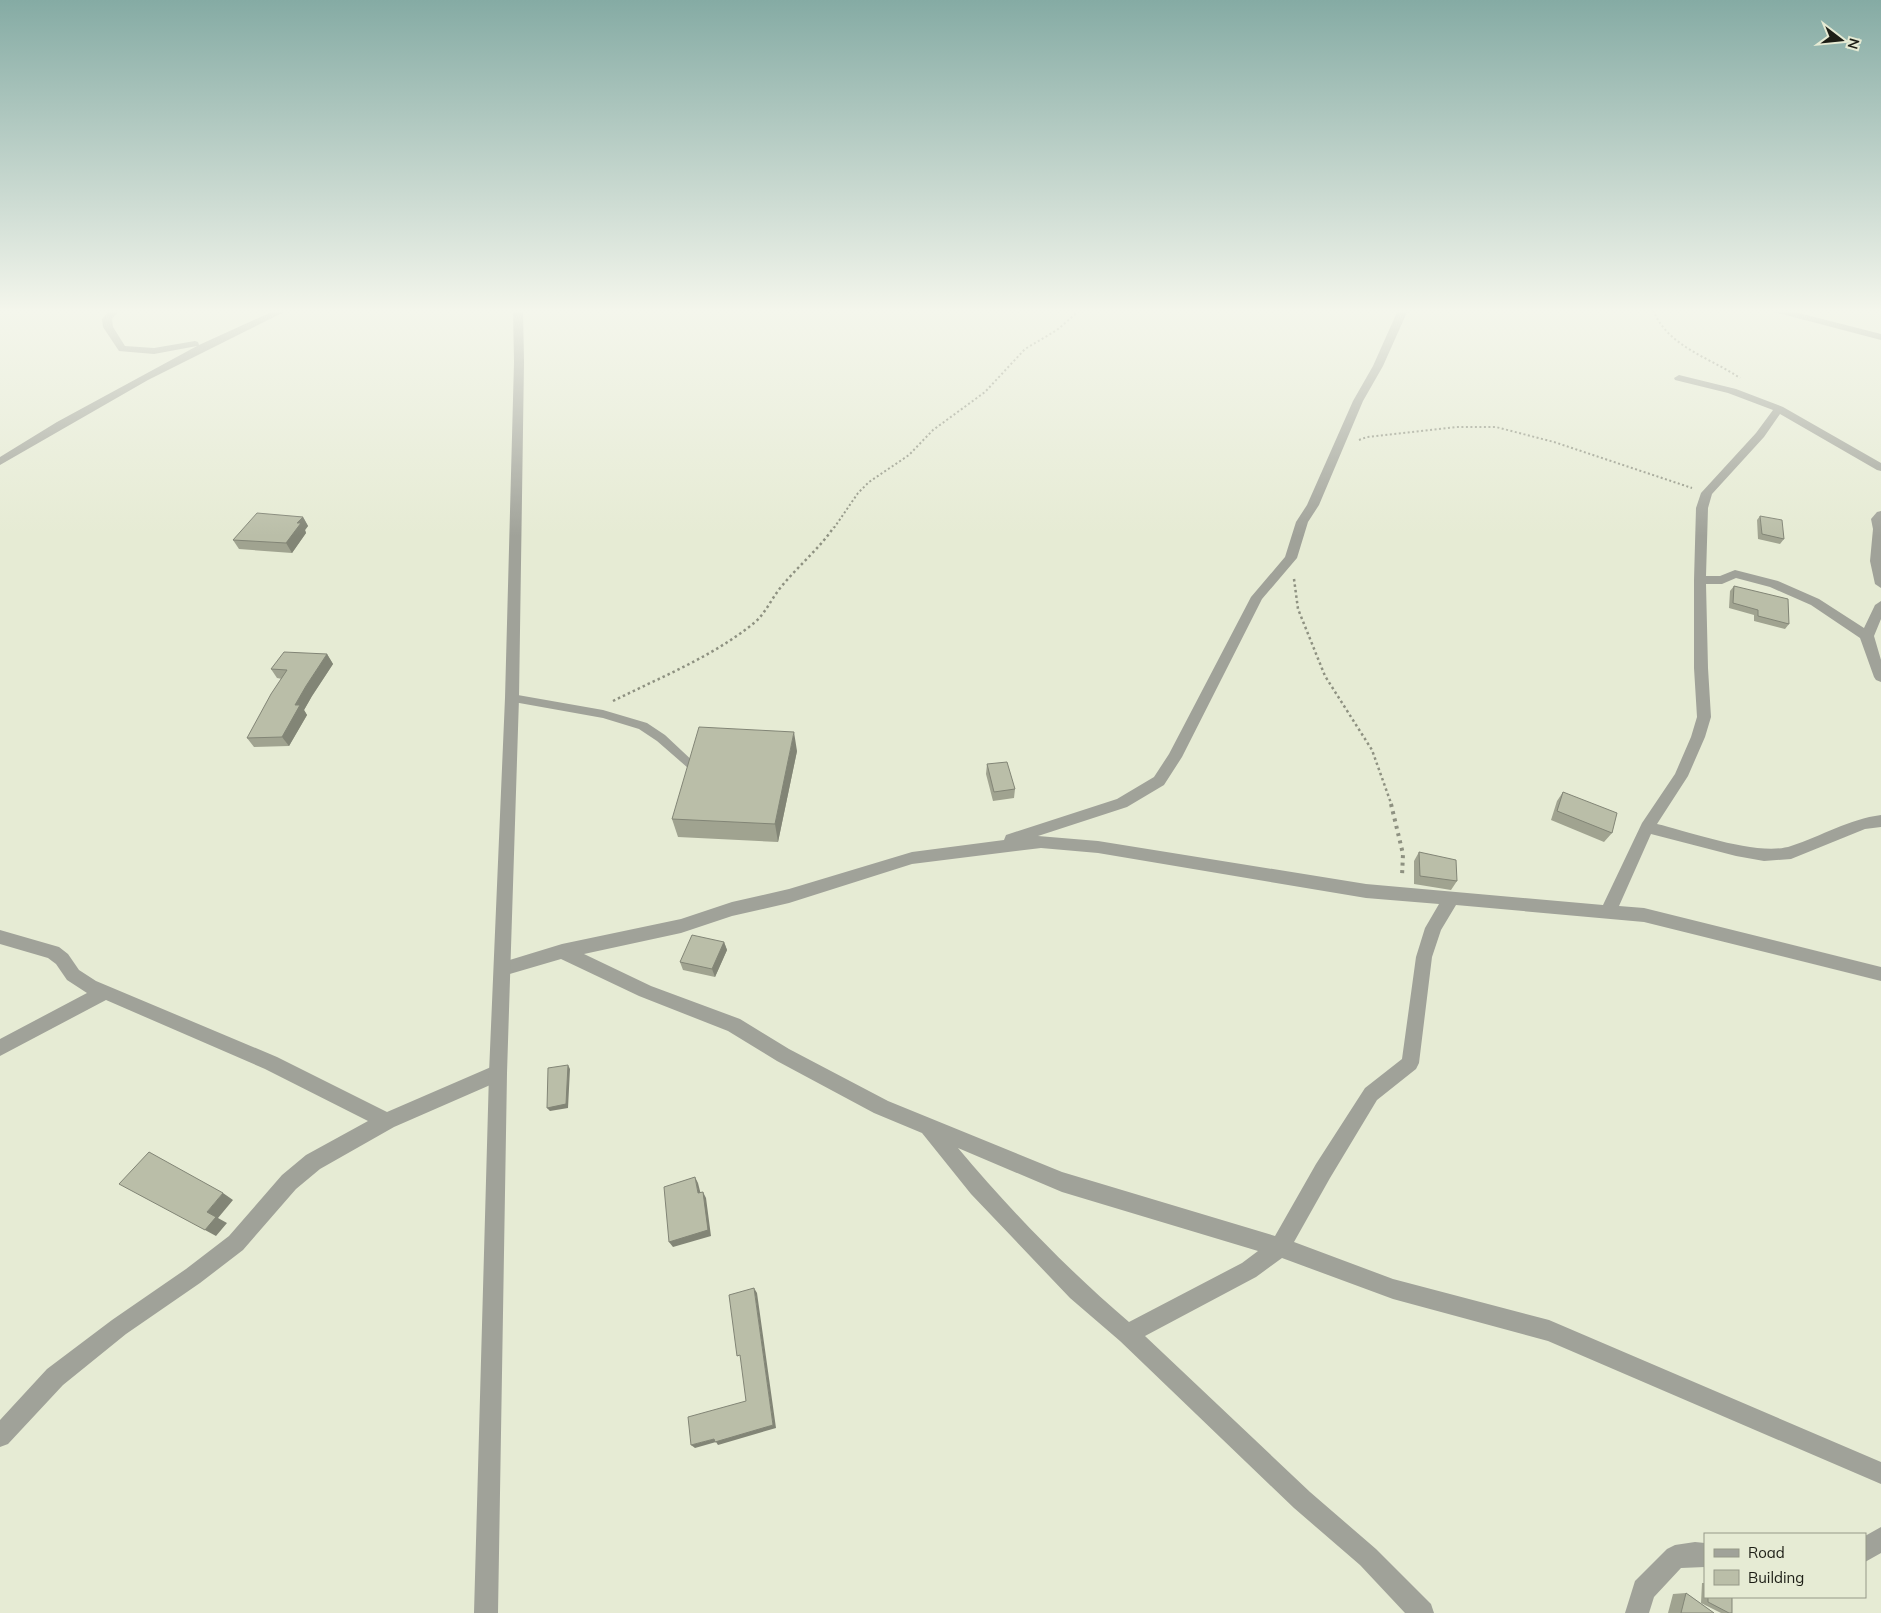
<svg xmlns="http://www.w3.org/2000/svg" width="1881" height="1613" font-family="Mulish,sans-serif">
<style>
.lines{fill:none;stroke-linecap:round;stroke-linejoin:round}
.path-far2{stroke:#8e9181;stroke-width:2;stroke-dasharray:2 2.5;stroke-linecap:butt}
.path-far1{stroke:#8e9181;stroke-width:2.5;stroke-dasharray:2.5 3;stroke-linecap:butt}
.path{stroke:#8e9181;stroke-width:4;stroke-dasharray:3 4.5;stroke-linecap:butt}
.service{fill:#a0a299;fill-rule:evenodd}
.minor{fill:#a0a299;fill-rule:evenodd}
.tertiary{fill:#a0a299;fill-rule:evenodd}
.wall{fill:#a0a390}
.shaded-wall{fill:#828576}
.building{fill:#babea8;stroke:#828576}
</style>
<rect width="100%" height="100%" fill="#e6ebd4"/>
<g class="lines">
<path class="path-far2" d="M1653,310C1668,347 1709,357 1740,378
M1359,440L1367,437L1456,427H1496L1554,442L1692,488
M834,528L858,493L869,482L909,455L933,430L985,392L1025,349L1057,330L1080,310"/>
<path class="path-far1" d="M1294,579L1298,609L1325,676L1372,750L1392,806
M613,701C661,677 712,657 754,623C766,613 771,599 781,587C798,566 819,549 834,527"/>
<path class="path" d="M1391,804L1403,854L1402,876"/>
<path class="service" d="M512,694L603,710L647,723L665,735L697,765L696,768H688L657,741L639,729L603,718L508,701L507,698L508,695Z"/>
<path class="minor" d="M110,310H120L112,319L113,327L125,346L154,348L195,341L198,342L199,345L276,310H288L148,380L0,465V457L57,422L197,346L154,354L119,351L103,327L102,319Z
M1398,310H1408L1383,366L1363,401L1319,505L1308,522L1297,558L1262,599L1182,757L1164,785L1127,807L1038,836L1098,841L1366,884L1603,905L1642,823L1675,774L1691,737L1697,717L1694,668V580L1696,508L1701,493L1756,433L1773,410L1728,393L1675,380L1674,378L1679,375L1736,389L1783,407L1881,463V471L1877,470L1780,414L1764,437L1712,494L1708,508L1706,576H1720L1735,570L1778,581L1819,599L1864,628L1875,605L1881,601V619L1874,636L1881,660V682L1876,680L1874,677L1860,638L1811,605L1770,587L1736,578L1722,584H1706L1708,668L1711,717L1705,737L1688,776L1657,824C1691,832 1759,857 1791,846C1822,836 1849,819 1881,815V827L1865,829L1791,859L1764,861L1736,856L1651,834L1619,906L1644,908L1881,967V981L1644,922L1456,905L1441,930L1432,957L1419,1063L1416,1069L1377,1100L1330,1178L1294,1242L1393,1279L1549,1320L1881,1462V1484L1548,1341L1393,1299L1282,1258L1256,1277L1145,1336L1310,1492L1376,1549L1431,1604L1434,1613H1405L1360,1565L1294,1508L1120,1341L1070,1298L971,1194L922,1133L874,1113L777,1061L728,1031L639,996L561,959L503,976L497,974L495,969L497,964L562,944L681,919L732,902L789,889L912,852L1004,840L1006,835L1117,799L1154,777L1169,754L1251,597L1285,557L1296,522L1307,505L1353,401L1373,366ZM1041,848L1098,853L1366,898L1439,904L1425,928L1416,957L1402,1059L1365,1088L1316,1164L1275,1236L1062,1172L888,1101L789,1049L740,1019L651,986L584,954L681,933L732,916L789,903L912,864ZM958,1148L1062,1192L1258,1251L1242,1263L1129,1322C1067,1269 1010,1210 958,1148Z
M1772,310H1787L1881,334V340L1774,312Z
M1881,511V588L1875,584L1870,561L1873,529L1871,519L1877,512Z
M0,930L59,947L68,954L79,970L96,981L277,1057L387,1112L498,1064L504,1067L507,1073L504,1079L394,1127L320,1169L296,1189L243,1250L200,1283L126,1334L63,1385L8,1444L0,1447V1420L47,1369L112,1320L186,1269L229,1236L282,1175L306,1155L368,1121L265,1069L106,1000L0,1056V1039L87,993L67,980L56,964L48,958L0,944Z
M1881,1527V1553L1865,1562V1536Z
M1695,1542L1705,1543V1567L1681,1568L1654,1597L1649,1613H1625L1635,1581L1667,1549L1675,1545Z"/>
<path class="tertiary" d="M513,310H523L524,362L519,698L507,1073L498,1613H474L489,1073L505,698L514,362Z"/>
</g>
<path class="wall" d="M1760,516L1784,539L1780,544L1758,539L1757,520Z
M303,517L308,526L305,530L306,533L292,553L239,549L233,540Z
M1734,586L1789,624L1785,629L1754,621V615L1729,608L1730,591Z
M327,654L333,664L312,696L304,710L307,715L289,746L254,747L247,738L282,679L277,678L271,669Z
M797,751L778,842L678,837L672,819Z
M987,764L1015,789L1014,798L993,801L986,774Z
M1563,792L1612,833L1604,842L1551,820L1557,801Z
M1419,852L1457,881L1451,890L1414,884V861Z
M724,942L727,950L715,977L683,970L680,962Z
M1702,1583H1705V1597H1732V1613H1721L1701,1603Z
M1686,1593L1714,1613H1668L1673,1594Z"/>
<path class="shaded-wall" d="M303,517L308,526L305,530L306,533L292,553L286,543L297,523Z
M327,654L333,664L312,696L304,710L307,715L289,746L282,737L295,705L306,686Z
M794,732L797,751L778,842L775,824Z
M724,942L727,950L715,977L712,969Z
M568,1065L570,1069L568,1108L550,1111L547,1108Z
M695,1177L698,1183L702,1199L698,1193Z
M703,1192L706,1198L711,1236L673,1247L669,1242Z
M223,1193L233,1200L218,1218L227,1223L216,1236L205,1230L207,1212Z
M754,1288L757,1293L776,1428L718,1445L716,1442L695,1448L691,1445L714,1439L773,1425Z"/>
<path class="building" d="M257,513L303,517L297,523H301L286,543L233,540Z
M1760,516L1782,520L1784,539L1762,534Z
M1734,586L1788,599L1789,624L1758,616V610L1733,603Z
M284,652L327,654L306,686L295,705H300L282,737L247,738L271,694L287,670L271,669Z
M699,727L794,732L775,824L672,819Z
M1007,762L1015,789L994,792L987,764Z
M1563,792L1617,813L1612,833L1557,811Z
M1419,852L1456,860L1457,881L1420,876Z
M692,935L724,942L712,969L680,962Z
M568,1065L566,1104L547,1108L548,1068Z
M149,1152L223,1193L207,1212L216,1217L205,1230L119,1184Z
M695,1177L698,1193L703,1192L708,1230L669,1242L664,1187Z
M754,1288L773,1425L715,1442L714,1439L691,1445L688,1417L746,1401L740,1355L737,1356L729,1295Z
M1686,1593L1714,1613H1681Z
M1708,1597H1732V1613H1729L1708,1602Z"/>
<linearGradient id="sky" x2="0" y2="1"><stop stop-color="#85aba4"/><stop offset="0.58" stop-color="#f4f6ec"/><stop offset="1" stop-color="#f4f6ec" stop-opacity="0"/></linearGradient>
<rect width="1881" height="536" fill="url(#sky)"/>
<rect x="1704" y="1533" width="162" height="65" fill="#e6ebd4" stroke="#969988"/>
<rect x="1714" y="1549" width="25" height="8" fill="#a0a299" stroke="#969988"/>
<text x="1748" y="1558" font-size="15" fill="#1d1e16">Road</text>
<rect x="1714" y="1570" width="25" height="15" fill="#babea8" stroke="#969988"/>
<text x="1748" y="1583" font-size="15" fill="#1d1e16">Building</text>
<g transform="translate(1841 40) rotate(106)" stroke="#e6ebd4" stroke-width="4" paint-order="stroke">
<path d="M0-4L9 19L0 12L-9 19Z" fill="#1d1e16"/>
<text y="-8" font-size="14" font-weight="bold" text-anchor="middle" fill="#1d1e16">N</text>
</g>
</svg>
